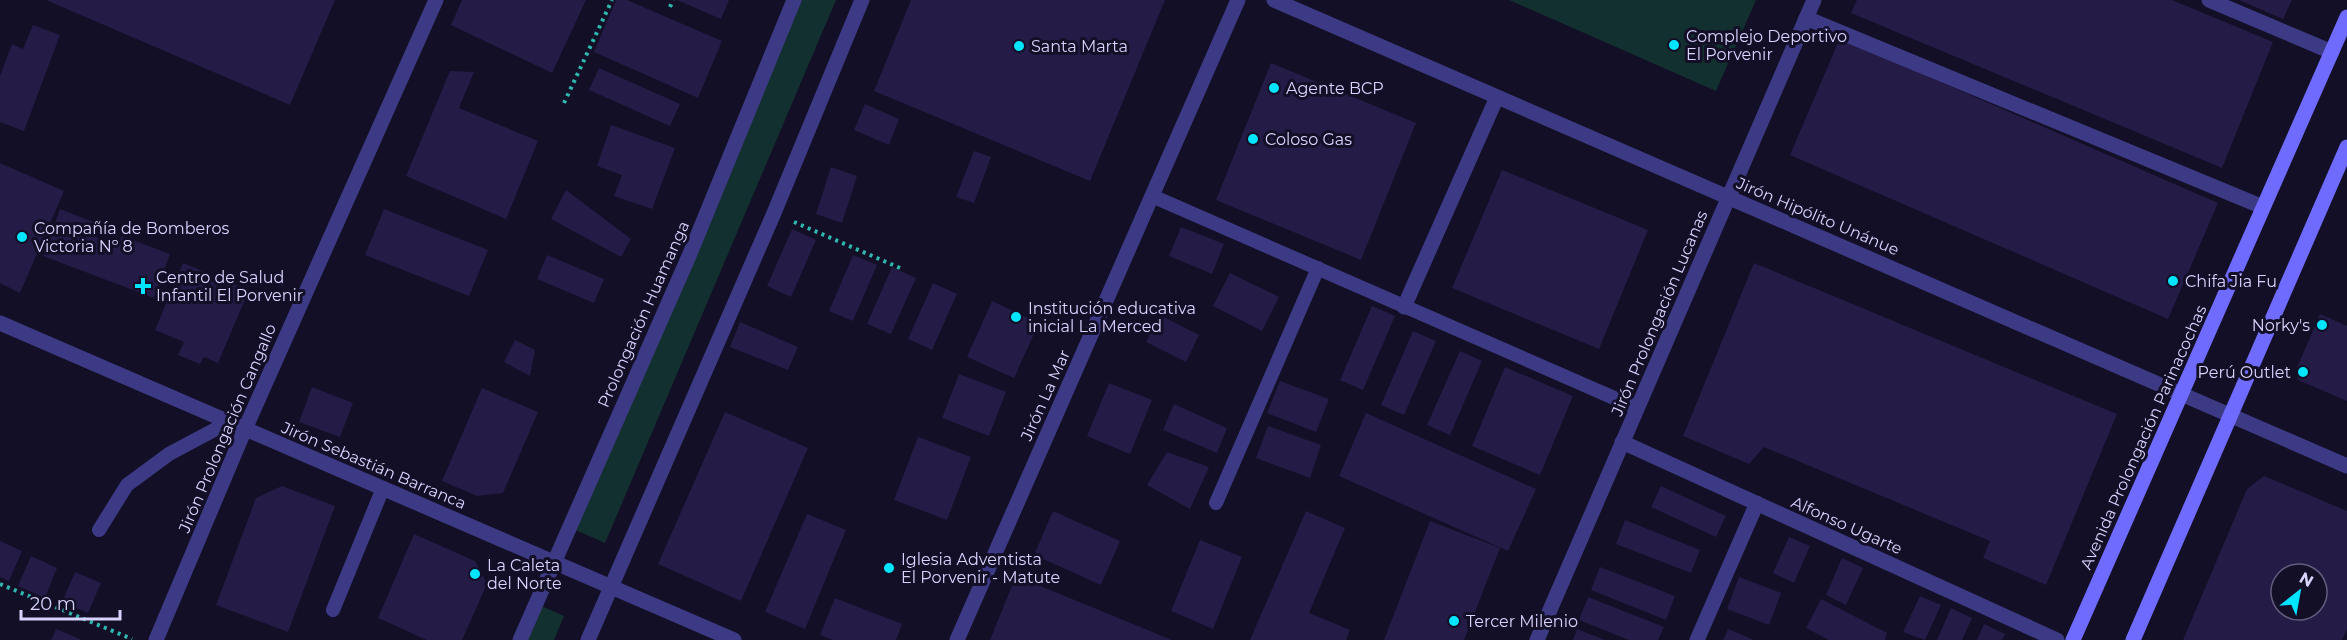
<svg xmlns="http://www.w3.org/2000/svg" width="2347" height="640" font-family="Montserrat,sans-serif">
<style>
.green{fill:#12302f}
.building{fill:#241b47;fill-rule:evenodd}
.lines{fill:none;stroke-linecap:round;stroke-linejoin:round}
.path{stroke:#2fb8b0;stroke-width:4;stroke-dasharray:3 4.5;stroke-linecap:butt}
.service{stroke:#3d3a85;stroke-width:14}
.pedestrian{stroke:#3d3a85;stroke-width:15}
.minor{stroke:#3d3a85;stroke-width:15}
.tertiary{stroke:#3d3a85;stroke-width:15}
.secondary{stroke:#6f6bff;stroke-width:15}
.poi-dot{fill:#00e5ff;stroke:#130f26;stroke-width:2}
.labels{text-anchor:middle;stroke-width:6;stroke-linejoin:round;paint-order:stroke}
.poi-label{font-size:16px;fill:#d9d4ff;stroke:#130f26;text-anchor:start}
.street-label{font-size:16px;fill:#d9d4ff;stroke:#130f26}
</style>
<rect width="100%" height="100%" fill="#130f26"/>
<path class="green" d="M796,0H836L605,543L571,528Z
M1509,0H1756L1716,91Z
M537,604L564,616L554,640H522Z"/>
<path class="building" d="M46,0H335L290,105Z
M462,0H586L552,73L451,25Z
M616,0H627L722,41L698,98L594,52Z
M677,0H729L721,19Z
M911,0H1165L1090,181L874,91Z
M1857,0H2172L2273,42L2222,168L1851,13Z
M2239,0H2292L2283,19Z
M33,25L60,35L24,131L0,122V76L12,44L23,49Z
M1840,38L2218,203L2168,319L1790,155Z
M1271,63L1416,123L1361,260L1216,200Z
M599,68L680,104L670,126L589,90Z
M450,71L474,72L459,108L538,141L506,219L406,176Z
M865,104L899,119L889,145L854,130Z
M611,125L675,148L652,209L614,196L622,175L597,166Z
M974,151L991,157L974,203L956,197Z
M0,163L64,191L20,293L0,283Z
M831,167L857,176L842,223L816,214Z
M1502,170L1648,230L1599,349L1452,288Z
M566,190L631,239L621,257L551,219Z
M60,209L93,222L88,234L118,245L122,236L170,254L154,298L43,256Z
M384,209L488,250L469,296L365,255Z
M1181,227L1224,244L1212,274L1169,256Z
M792,229L816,240L791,297L767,286Z
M547,255L604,279L594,303L537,279Z
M853,255L877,265L853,321L829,311Z
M183,263L249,290L218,363L204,357L200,364L178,355L184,342L155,330Z
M1754,263L2117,414L2046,585L1983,558L1990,541L1764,447L1749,464L1683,436Z
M892,267L916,278L891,334L867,324Z
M1230,273L1279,297L1262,331L1213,306Z
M933,283L957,294L932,350L908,339Z
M992,301L1039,323L1014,378L967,357Z
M1372,306L1395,316L1363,390L1340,380Z
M2320,314L2347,326V401L2298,380L2297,368Z
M1160,315L1199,335L1186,362L1146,342Z
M740,322L798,347L788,370L730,347Z
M1413,331L1436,341L1404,415L1381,405Z
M515,340L535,350L530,376L504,362Z
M1460,351L1482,361L1450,435L1427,425Z
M1505,367L1573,396L1540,475L1472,446Z
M959,374L1006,392L989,436L942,418Z
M1280,381L1329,399L1316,432L1267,413Z
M1109,383L1152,400L1130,454L1087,436Z
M312,387L353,403L340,437L299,422Z
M482,388L538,412L503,493L477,496L442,481Z
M1174,404L1227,428L1217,453L1163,430Z
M725,412L808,448L741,601L658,564Z
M1366,413L1536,489L1508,551L1339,476Z
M1268,426L1321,445L1310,478L1256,458Z
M918,437L971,457L947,520L894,500Z
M1167,452L1209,467L1190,509L1147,485Z
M2264,476L2347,511V629L2342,640H2183L2247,489ZM2281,574H2317V610H2281Z
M282,486L335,506L288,632L216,605L256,498Z
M1661,486L1726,516L1716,537L1651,507Z
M1053,511L1120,541L1101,585L1034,555Z
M1306,511L1345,528L1309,613L1350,630L1346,640H1250Z
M807,514L846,530L805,629L765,612Z
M1625,520L1700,550L1691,573L1616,544Z
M1430,521L1500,548L1464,640H1384Z
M414,534L475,561L487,584L462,640H427L378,618Z
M1789,537L1810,546L1794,583L1773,573Z
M1200,540L1242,557L1213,629L1171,611Z
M0,541L22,551L9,581L0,577Z
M31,556L57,568L45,598L18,586Z
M1842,558L1863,568L1846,605L1826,595Z
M1600,567L1675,596L1666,620L1591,590Z
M75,572L101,583L88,613L62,602Z
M1016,576L1172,640H990Z
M1739,577L1781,593L1769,625L1727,609Z
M1920,596L1941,605L1925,640L1903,632Z
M1588,597L1664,627L1658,640H1629L1579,620Z
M835,598L902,624L896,640H833L820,635Z
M1821,599L1887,633L1885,640H1829L1806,628Z
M1951,608L1972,618L1962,640H1937Z
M1984,624L2005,634L2002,640H1977Z
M56,629L82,640H51Z
M1577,629L1605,640H1573Z
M1728,629L1754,640H1723Z"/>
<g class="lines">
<path class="path" d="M670,7L673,0
M564,103L612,0
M794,222L900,268
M0,584L132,639"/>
<path class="service" d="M1152,196L1637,408
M1216,503L1318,268
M99,530L127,485L169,454L229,422
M333,610L383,488"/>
<path class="pedestrian" d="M2209,0L2332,52
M1806,18L2263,207"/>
<path class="minor" d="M1274,0L2347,466
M1404,307L1497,97
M0,323L734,640
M1622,442L2057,640
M156,640L245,429L436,0
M957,640L1238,0
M1537,640L1814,0
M1697,640L1757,503"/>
<path class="tertiary" d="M520,640L689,256L794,0
M588,640L774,213L862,0"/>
<path class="secondary" d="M2073,640L2347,17
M2133,640L2347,147"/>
</g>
<g class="poi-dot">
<circle cx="1674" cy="45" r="6"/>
<circle cx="1019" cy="46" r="6"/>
<circle cx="1274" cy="88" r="6"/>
<circle cx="1253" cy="139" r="6"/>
<circle cx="22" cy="237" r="6"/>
<circle cx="2173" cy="281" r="6"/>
<path d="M140 277h6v6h6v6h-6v6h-6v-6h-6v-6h6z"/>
<circle cx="1016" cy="317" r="6"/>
<circle cx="2322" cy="325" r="6"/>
<circle cx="2303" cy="372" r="6"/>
<circle cx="889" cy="568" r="6"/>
<circle cx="475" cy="574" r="6"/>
<circle cx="1454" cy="621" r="6"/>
</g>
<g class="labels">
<g class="poi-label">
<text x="1686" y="42">Complejo Deportivo<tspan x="1686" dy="18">El Porvenir</tspan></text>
<text x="1031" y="52">Santa Marta</text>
<text x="1286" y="94">Agente BCP</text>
<text x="1265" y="145">Coloso Gas</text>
<text x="34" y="234">Compañía de Bomberos<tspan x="34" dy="18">Victoria Nº 8</tspan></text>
<text x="156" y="283">Centro de Salud<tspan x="156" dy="18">Infantil El Porvenir</tspan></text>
<text x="2185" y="287">Chifa Jia Fu</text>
<text x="1028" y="314">Institución educativa<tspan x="1028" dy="18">inicial La Merced</tspan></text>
<text x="2310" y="331" text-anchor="end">Norky's</text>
<text x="2291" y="378" text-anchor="end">Perú Outlet</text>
<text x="901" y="565">Iglesia Adventista<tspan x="901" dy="18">El Porvenir - Matute</tspan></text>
<text x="487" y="571">La Caleta<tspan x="487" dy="18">del Norte</tspan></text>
<text x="1466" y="627">Tercer Milenio</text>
</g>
<g class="street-label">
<text transform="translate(1818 216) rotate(23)" y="6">Jirón Hipólito Unánue</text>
<text transform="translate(1659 313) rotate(-67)" y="6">Jirón Prolongación Lucanas</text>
<text transform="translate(643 314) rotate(-66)" y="6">Prolongación Huamanga</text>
<text transform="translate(1045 395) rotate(-66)" y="6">Jirón La Mar</text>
<text transform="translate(227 428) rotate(-67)" y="6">Jirón Prolongación Cangallo</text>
<text transform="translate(2143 437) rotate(-66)" y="6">Avenida Prolongación Parinacochas</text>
<text transform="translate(374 465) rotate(23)" y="6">Jirón Sebastián Barranca</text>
<text transform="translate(1847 525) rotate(24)" y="6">Alfonso Ugarte</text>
</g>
</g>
<g transform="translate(2299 592) rotate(31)"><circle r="28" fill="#130f26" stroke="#625e7d" stroke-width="1.5"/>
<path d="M0-4.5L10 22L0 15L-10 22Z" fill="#00e5ff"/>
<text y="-9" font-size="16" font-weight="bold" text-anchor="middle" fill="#d9d4ff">N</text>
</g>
<path d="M21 610v9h99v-9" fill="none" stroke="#d9d4ff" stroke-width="3"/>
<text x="30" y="610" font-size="18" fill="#d9d4ff" stroke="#130f26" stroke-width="4.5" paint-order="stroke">20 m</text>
</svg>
